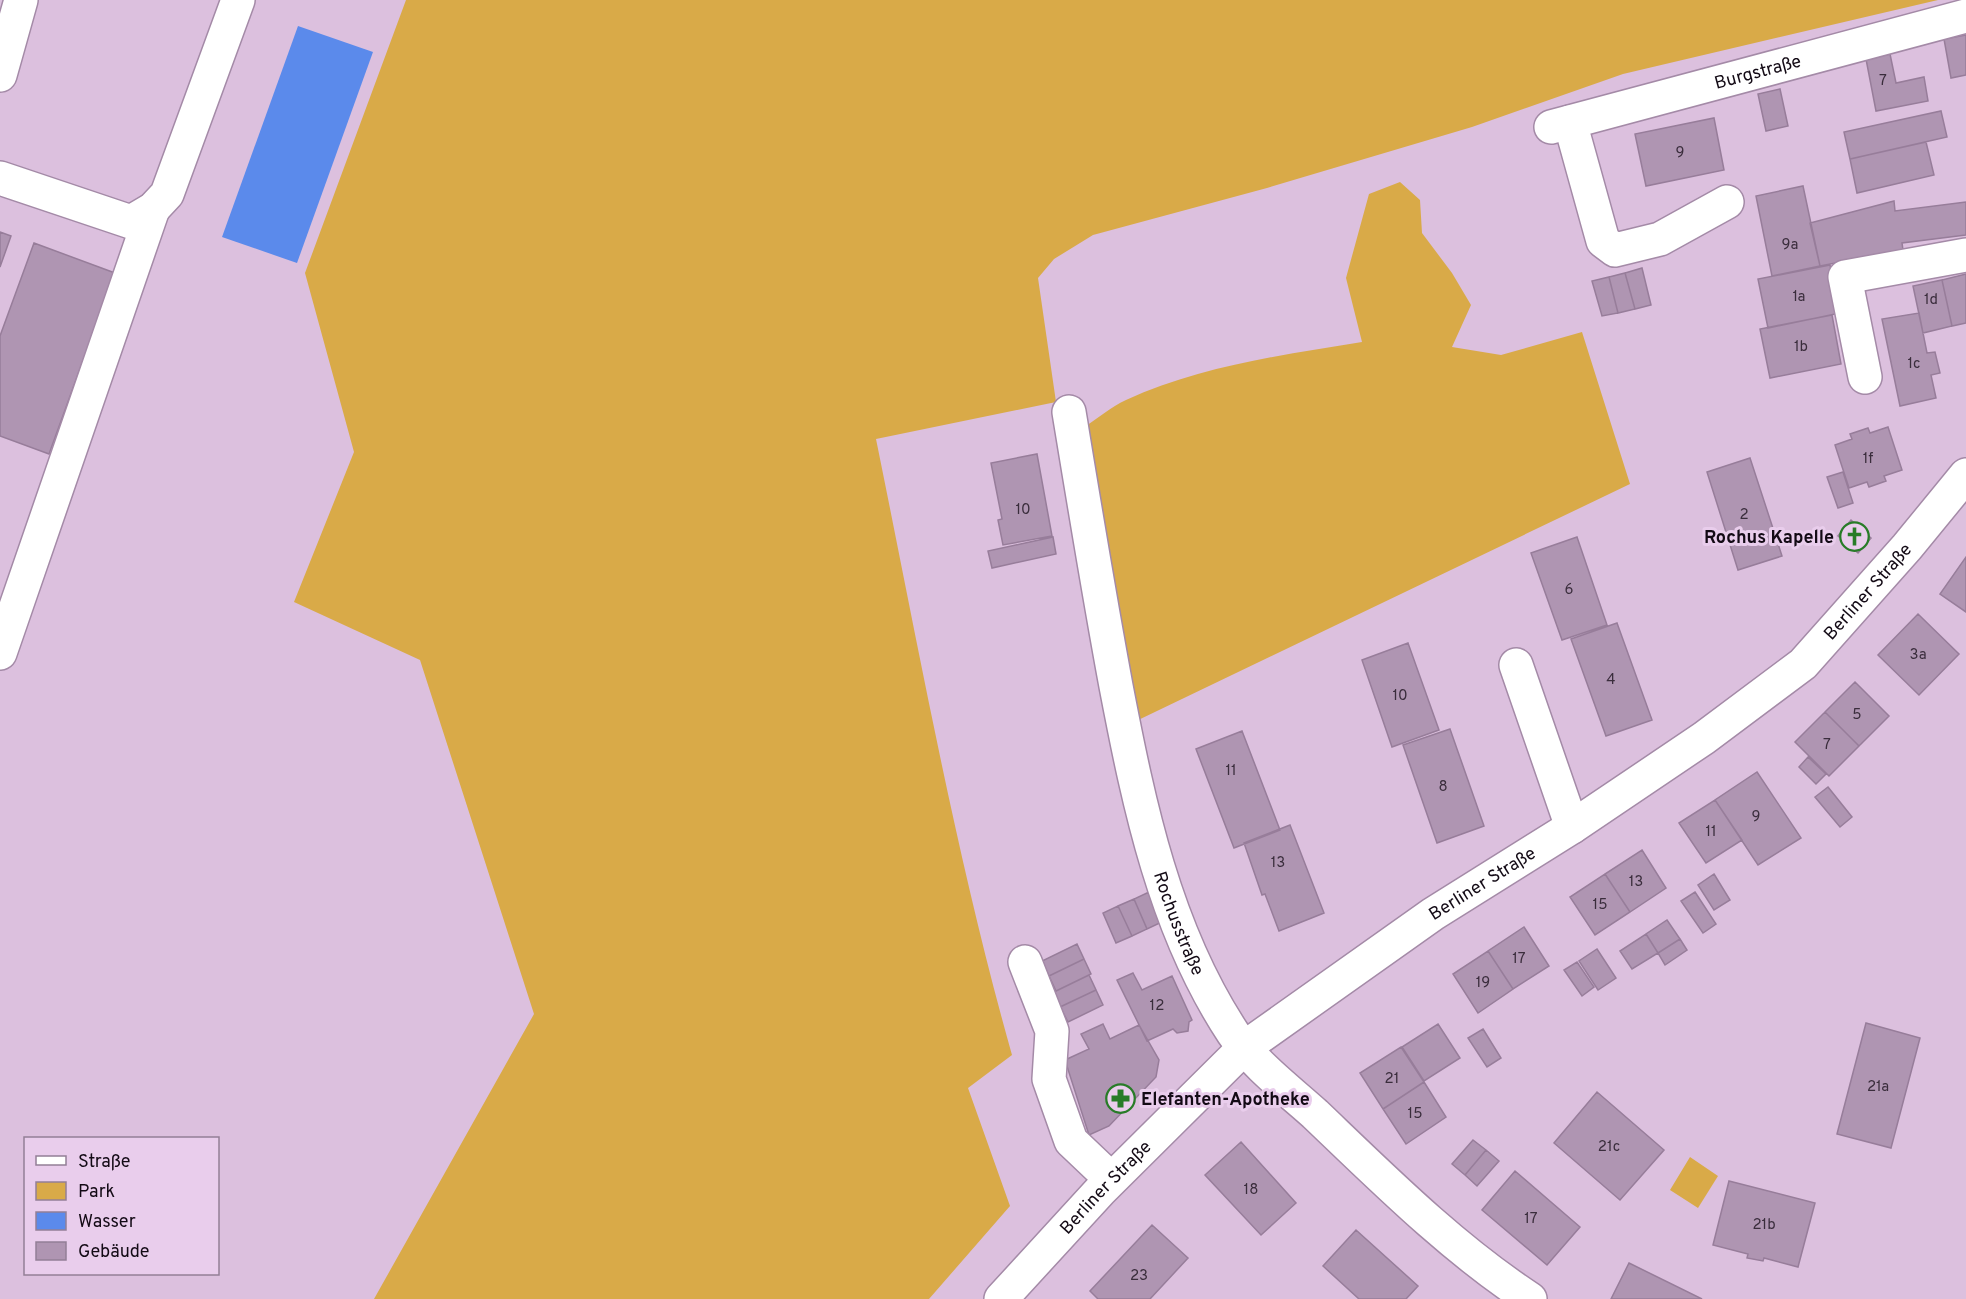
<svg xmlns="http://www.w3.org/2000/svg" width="1966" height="1299" font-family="Overpass,sans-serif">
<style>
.green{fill:#d9aa48}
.water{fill:#5b8aeb}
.building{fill:#af95b2;stroke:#977d9a;stroke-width:1.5}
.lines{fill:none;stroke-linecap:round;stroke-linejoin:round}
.minor-casing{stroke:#a48aa7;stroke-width:36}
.minor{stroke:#fff;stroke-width:33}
.labels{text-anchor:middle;stroke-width:6;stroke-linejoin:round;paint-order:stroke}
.number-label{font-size:15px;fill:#3a2d3c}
.street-label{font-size:18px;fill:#130a15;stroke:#e9cdec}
.poi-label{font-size:18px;font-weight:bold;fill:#130a15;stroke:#e9cdec;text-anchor:end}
</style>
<rect width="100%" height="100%" fill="#dcc0de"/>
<path class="green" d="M406,0H1938L1623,74L1472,127L1267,188L1093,235L1054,259L1038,278L1056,402L876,439C918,645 955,853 1012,1055L968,1088L1010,1206L929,1299H374L534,1014L420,660L294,602L354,452L305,273Z
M1400,182L1420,200L1422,233L1452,273L1471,305L1452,347L1501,355L1582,332L1630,484L1132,723L1083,428C1097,419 1111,407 1126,400C1201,366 1282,355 1362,342L1346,278L1369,194Z
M1690,1157L1718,1176L1698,1208L1670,1190Z"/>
<path class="water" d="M298,26L373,52L297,263L222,237Z"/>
<path class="building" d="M1966,35V75L1951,78L1944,39Z
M1890,54L1896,83L1924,77L1928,101L1876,111L1866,59Z
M1780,89L1788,126L1766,131L1758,94Z
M1941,111L1947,137L1850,159L1844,132Z
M1714,118L1724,170L1646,186L1635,134Z
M1926,142L1934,175L1857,193L1850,159Z
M1803,186L1820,266L1772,276L1756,196Z
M1894,201L1895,211L1966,202V235L1902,243L1903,250L1820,266L1810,223Z
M0,232L11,236L0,267Z
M34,243L115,273L49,454L0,436V336Z
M1830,265L1840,313L1768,328L1758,279Z
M1642,268L1651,305L1635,309L1625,273Z
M1625,273L1635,309L1618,313L1609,277Z
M1966,274V323L1952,326L1942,280Z
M1609,277L1618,313L1602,316L1592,281Z
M1942,280L1952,326L1923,333L1913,286Z
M1919,313L1927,353L1935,352L1940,373L1931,375L1936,398L1900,406L1882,319Z
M1832,315L1841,364L1770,378L1760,329Z
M1888,427L1902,470L1884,476L1886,481L1869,487L1867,482L1849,488L1835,445L1852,439L1850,434L1868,428L1870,433Z
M1037,454L1052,536L1003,545L998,520L1002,519L991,463Z
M1750,458L1782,556L1738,570L1707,472Z
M1843,472L1853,503L1838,508L1827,477Z
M1851,520L1871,538L1858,553L1838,536Z
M1053,537L1056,554L992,568L988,551Z
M1577,537L1607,625L1562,640L1531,553Z
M1966,557V612L1940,594Z
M1918,614L1959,654L1919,695L1878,655Z
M1617,623L1652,720L1606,736L1571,639Z
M1408,643L1439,730L1392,747L1362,660Z
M1855,682L1889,716L1859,746L1825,712Z
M1825,712L1859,746L1829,776L1795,742Z
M1450,729L1484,826L1437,843L1403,745Z
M1242,731L1280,830L1234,848L1196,749Z
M1808,757L1826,774L1816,784L1799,767Z
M1757,772L1801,838L1758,865L1715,800Z
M1828,787L1852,817L1840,827L1815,797Z
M1715,800L1742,840L1706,863L1679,823Z
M1290,825L1324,913L1279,931L1265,894L1262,895L1244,843Z
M1642,850L1666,888L1630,912L1605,874Z
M1605,874L1630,912L1595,935L1570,897Z
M1714,874L1730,900L1714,910L1698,885Z
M1149,892L1162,922L1147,929L1134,899Z
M1695,892L1716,924L1703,933L1681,901Z
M1134,899L1147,929L1132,936L1118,906Z
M1118,906L1132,936L1116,943L1103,913Z
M1667,920L1680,939L1658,953L1646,934Z
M1524,927L1549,966L1513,989L1488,951Z
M1646,934L1658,953L1632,969L1620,951Z
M1680,939L1687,950L1665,965L1658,953Z
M1077,944L1084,959L1049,976L1042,961Z
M1597,949L1616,978L1598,990L1579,961Z
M1488,951L1513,989L1478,1013L1453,974Z
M1084,959L1091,974L1056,991L1049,976Z
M1577,962L1594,987L1582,996L1564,970Z
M1133,973L1142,990L1172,976L1192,1020L1189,1022L1188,1031L1177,1033L1173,1029L1147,1041L1117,980Z
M1089,975L1096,990L1060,1007L1054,992Z
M1096,990L1103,1005L1068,1022L1060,1007Z
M1866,1023L1920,1038L1891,1148L1837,1134Z
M1103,1024L1110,1039L1139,1025L1159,1060L1156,1077L1109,1126L1089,1135L1065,1060L1089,1049L1081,1034Z
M1438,1024L1460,1058L1424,1081L1402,1047Z
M1483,1029L1501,1058L1487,1067L1468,1038Z
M1401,1047L1424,1082L1383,1109L1360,1073Z
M1424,1082L1446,1117L1406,1144L1383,1109Z
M1597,1092L1664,1150L1620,1200L1554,1143Z
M1473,1140L1486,1150L1465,1175L1452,1164Z
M1241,1142L1296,1203L1261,1235L1205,1175Z
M1486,1150L1499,1161L1477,1186L1465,1175Z
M1515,1171L1580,1227L1547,1265L1482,1210Z
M1729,1181L1815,1203L1798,1267L1764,1258L1763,1261L1747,1258L1748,1254L1713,1245Z
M1152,1225L1188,1258L1150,1299H1098L1090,1291Z
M1356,1230L1418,1286L1406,1299H1359L1323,1266Z
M1629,1263L1702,1299H1611Z"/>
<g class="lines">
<defs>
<g id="minor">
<path d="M0,75L21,0"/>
<path d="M1570,122L1603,241L1615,250L1660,239L1727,202"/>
<path id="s1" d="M1551,127L1966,16"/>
<path d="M0,178L131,222L153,209L167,194L238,0"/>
<path d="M1865,377L1845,277L1966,255"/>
<path id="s2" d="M1069,412C1084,503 1099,595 1116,686C1139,806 1165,930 1233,1033C1254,1064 1287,1089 1315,1114C1383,1179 1452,1248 1530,1299"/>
<path d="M0,653L153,209"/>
<path d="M1516,665L1572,827"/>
<path d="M1025,962L1052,1031L1049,1079L1071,1141L1111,1179"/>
<path id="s3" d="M1001,1299L1100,1191L1244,1048L1433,914L1572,827L1704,738L1803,664L1907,547L1966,475"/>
</g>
</defs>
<use href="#minor" class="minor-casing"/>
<use href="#minor" class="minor"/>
</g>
<defs>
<symbol id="church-ring" viewBox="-11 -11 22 22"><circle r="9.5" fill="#e9cdec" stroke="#287c28" stroke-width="1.5"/><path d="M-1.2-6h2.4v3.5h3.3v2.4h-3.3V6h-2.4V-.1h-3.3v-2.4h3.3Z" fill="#287c28"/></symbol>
<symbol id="pharmacy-ring" viewBox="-11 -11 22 22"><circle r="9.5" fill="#e9cdec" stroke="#287c28" stroke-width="1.5"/><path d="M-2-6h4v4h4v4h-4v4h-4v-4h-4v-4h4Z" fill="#287c28"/></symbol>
</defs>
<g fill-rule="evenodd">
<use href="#church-ring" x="1838" y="520" width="33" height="33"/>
<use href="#pharmacy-ring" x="1104" y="1082" width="33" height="33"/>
</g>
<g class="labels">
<g class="number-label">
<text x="1883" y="85">7</text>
<text x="1680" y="157">9</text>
<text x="1790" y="249">9a</text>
<text x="1799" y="301">1a</text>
<text x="1931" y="304">1d</text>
<text x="1801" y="351">1b</text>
<text x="1914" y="368">1c</text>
<text x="1868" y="463">1f</text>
<text x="1023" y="514">10</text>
<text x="1744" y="519">2</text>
<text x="1569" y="594">6</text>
<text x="1918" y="659">3a</text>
<text x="1611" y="684">4</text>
<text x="1400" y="700">10</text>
<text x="1857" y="719">5</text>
<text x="1827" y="749">7</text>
<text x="1231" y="775">11</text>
<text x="1443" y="791">8</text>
<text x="1756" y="821">9</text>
<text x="1711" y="836">11</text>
<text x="1278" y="867">13</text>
<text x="1636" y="886">13</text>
<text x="1600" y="909">15</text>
<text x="1519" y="963">17</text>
<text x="1483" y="987">19</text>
<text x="1157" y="1010">12</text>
<text x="1392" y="1083">21</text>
<text x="1878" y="1091">21a</text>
<text x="1415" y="1118">15</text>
<text x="1609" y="1151">21c</text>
<text x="1251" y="1194">18</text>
<text x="1531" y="1223">17</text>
<text x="1764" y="1229">21b</text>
<text x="1139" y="1280">23</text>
</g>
<g class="street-label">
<text dy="6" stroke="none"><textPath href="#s1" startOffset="214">Burgstraße</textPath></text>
<text dy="6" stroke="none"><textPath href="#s3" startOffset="1125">Berliner Straße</textPath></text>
<text dy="6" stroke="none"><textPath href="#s3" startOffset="639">Berliner Straße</textPath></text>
<text dy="6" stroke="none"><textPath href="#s2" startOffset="524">Rochusstraße</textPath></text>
<text dy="6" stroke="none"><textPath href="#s3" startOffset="153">Berliner Straße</textPath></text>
</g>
<g class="poi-label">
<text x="1834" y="543">Rochus Kapelle</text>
<text x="1141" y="1105" text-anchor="start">Elefanten-Apotheke</text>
</g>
</g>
<rect x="24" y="1137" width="195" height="138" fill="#e9cdec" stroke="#937f96" stroke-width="1.5"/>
<rect x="36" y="1156" width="30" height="9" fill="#ffffff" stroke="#937f96" stroke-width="1.5"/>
<text x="78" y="1167" font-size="18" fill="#130a15">Straße</text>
<rect x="36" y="1182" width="30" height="18" fill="#d9aa48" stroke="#937f96" stroke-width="1.5"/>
<text x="78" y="1197" font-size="18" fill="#130a15">Park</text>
<rect x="36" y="1212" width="30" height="18" fill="#5b8aeb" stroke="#937f96" stroke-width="1.5"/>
<text x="78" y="1227" font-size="18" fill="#130a15">Wasser</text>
<rect x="36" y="1242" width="30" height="18" fill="#af95b2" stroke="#937f96" stroke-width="1.5"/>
<text x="78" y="1257" font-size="18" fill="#130a15">Gebäude</text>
</svg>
